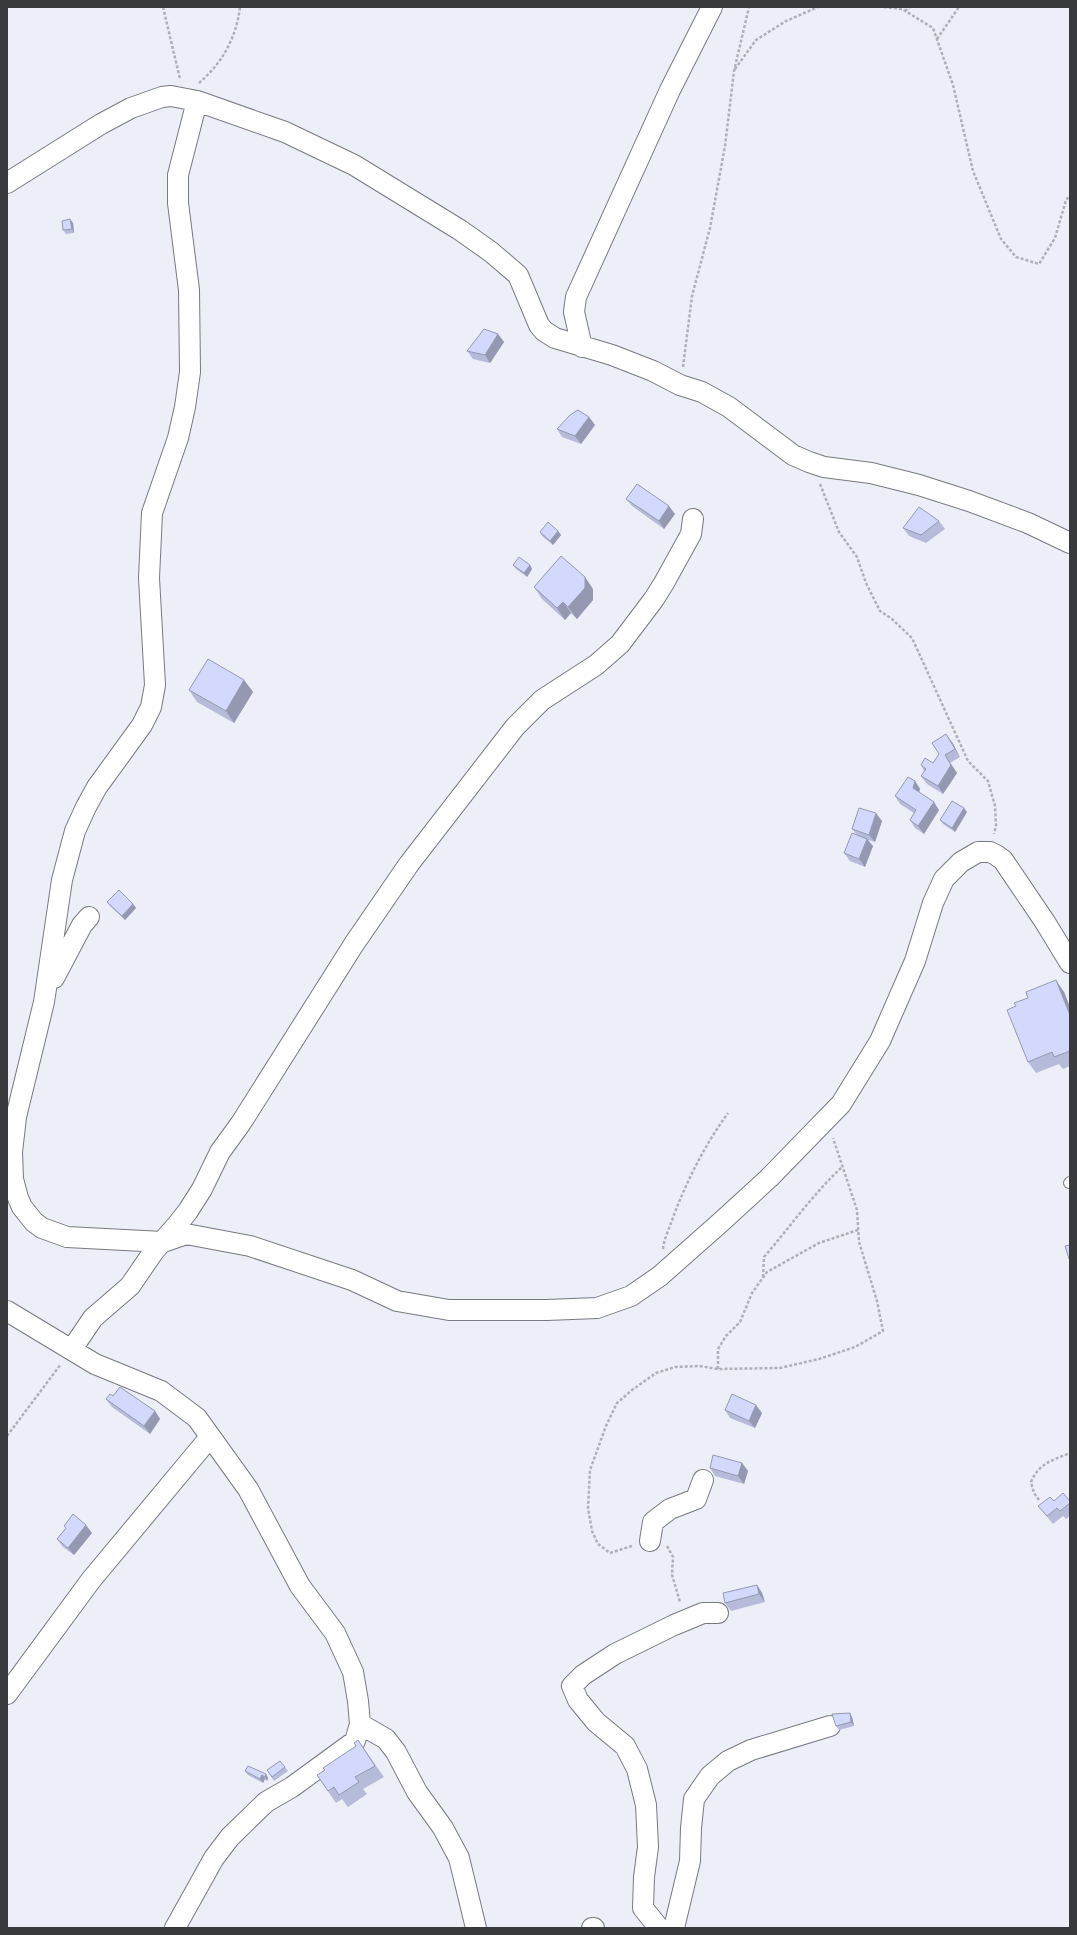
<svg xmlns="http://www.w3.org/2000/svg" width="1077" height="1935" font-family="'Nunito Sans',sans-serif">
<style>
.lines{fill:none;stroke-linecap:round;stroke-linejoin:round}
.service-casing{stroke:#787981;stroke-width:12}
.minor-casing{stroke:#787981;stroke-width:22}
.path{stroke:#aeafb7;stroke-width:2.5;stroke-dasharray:3 2;stroke-linecap:butt}
.service{stroke:#fff;stroke-width:10}
.minor{stroke:#fff;stroke-width:20}
.wall{fill:#b5bbd9}
.shaded-wall{fill:#9498b0}
.building{fill:#d3d9fc;stroke:#9498b0}
</style>
<rect width="100%" height="100%" fill="#edeff8"/>
<g class="lines">
<defs>
<path id="service" d="M1069,1183L1070,1182"/>
<path id="minor" d="M197,101L178,175V203L189,290L190,372L185,407L178,438L152,513L149,578L155,685L151,707L142,725L97,787L86,807L75,831L62,880L44,1002L16,1117L12,1152L13,1179L18,1198L22,1207L34,1222L42,1228L67,1237L163,1242L186,1234L250,1246L352,1280L397,1301L449,1310H547L597,1308L631,1296L660,1276L721,1222L769,1178L841,1104L880,1041L915,961L933,903L944,879L961,862L978,852H990L996,855L1003,860L1045,922L1070,963
M7,183L101,124L131,108L162,97L171,96L197,101L285,132L354,165L460,230L491,252L518,275L539,325L544,331L555,338L612,355L653,371L680,385L702,392L729,407L793,455L809,462L824,467L871,473L919,485L969,501L1028,523L1070,543
M582,347L574,312L576,297L670,90L712,7
M54,978L82,925L89,917
M7,1311L95,1364L161,1391L197,1418L248,1489L300,1586L335,1633L353,1672L358,1701L360,1724L386,1739L396,1752L417,1792L443,1828L459,1858L476,1928
M72,1349L93,1318L130,1286L154,1251L177,1225L188,1211L202,1189L220,1152L241,1123L354,944L409,864L515,727L542,700L596,665L620,644L654,599L664,583L691,534L693,519
M650,1541L653,1522L670,1509L696,1499L703,1480
M7,1694L91,1580L210,1437
M175,1928L214,1858L230,1837L266,1802L292,1787L355,1741L360,1724
M592,1928H594
M659,1928L643,1908L644,1877L648,1847L646,1805L637,1769L625,1746L596,1722L578,1700L572,1686L583,1675L615,1654L674,1625L703,1613H718
M674,1928L690,1861L691,1828L694,1799L710,1776L728,1761L751,1750L830,1726"/>
</defs>
<use href="#service" class="service-casing"/>
<use href="#minor" class="minor-casing"/>
<path class="path" d="M163,7L180,79
M884,7L902,9L933,28L953,85L973,171L1001,239L1016,257L1039,264L1055,238L1066,200L1070,196
M905,11L910,7
M937,39L959,7
M735,69L756,40L786,21L818,7
M199,83C223,62 236,38 240,7
M683,367L692,296L710,228L725,146L734,71L749,7
M820,484L839,532L857,557L866,583L880,611L892,619L912,638L968,761L988,781L995,806L996,826L994,834
M663,1249C664,1240 668,1231 671,1223C685,1184 704,1146 728,1113
M763,1277L764,1257C790,1227 813,1194 842,1167
M718,1369V1349L726,1336L740,1322L752,1293L767,1272L819,1243L858,1230
M7,1436L61,1364
M1039,1500L1034,1493L1031,1482C1039,1463 1053,1460 1070,1453
M632,1546L610,1553L598,1544L592,1531L588,1508L590,1470L606,1426L617,1403L632,1390L656,1373L675,1367L699,1366L718,1369L780,1368L819,1359L855,1347L883,1331L877,1301L859,1242L857,1210L833,1138
M667,1546L673,1557L672,1575L680,1602"/>
<use href="#service" class="service"/>
<use href="#minor" class="minor"/>
</g>
<path class="wall" d="M73,223L74,233L66,234L63,230Z
M498,334L504,342L490,363L473,359L467,351Z
M589,417L595,425L581,444L562,437L557,429Z
M626,499L675,514L664,529L632,506Z
M939,521L945,529L926,543L909,536L903,528Z
M558,531L561,535L553,545L542,536L540,532Z
M513,565H530L532,569L527,577L516,569Z
M534,587L593,589V600L577,619L571,613L565,620L542,599Z
M244,680L253,692L234,723L197,702L189,690Z
M952,742L960,757L950,763L957,773L943,794L927,784L921,776L924,771L921,765L933,763Z
M915,781L920,789L919,792L939,810L924,834L915,828L910,820L914,813L900,804L895,796Z
M967,812L955,832L943,824L940,820Z
M882,821L875,842L868,840L873,846L865,867L850,861L844,853L856,834L852,829Z
M107,902L133,904L136,908L125,920L110,906Z
M1064,992L1070,1007V1066L1063,1069L1059,1064L1036,1073L1028,1062L1016,1006Z
M106,1399L155,1411L160,1419L150,1434L112,1407Z
M725,1410L762,1413L755,1428L730,1418Z
M742,1463L748,1471L744,1484L715,1476L710,1468Z
M1054,1501H1070V1516L1066,1519L1063,1516L1053,1524L1038,1506Z
M64,1526L92,1533L74,1555L63,1547L57,1539L66,1528Z
M757,1585L762,1593L765,1602L731,1611L725,1603Z
M852,1717L854,1726L839,1730L836,1726Z
M358,1740L384,1777L363,1789L367,1794L348,1807L342,1799L336,1803L317,1775L325,1770L356,1746Z
M280,1761L288,1771L274,1781L267,1770Z
M245,1771L266,1774L268,1778L267,1781L265,1779L263,1783L248,1775Z"/>
<path class="shaded-wall" d="M70,219L73,223L74,233L72,229Z
M498,334L504,342L490,363L485,355Z
M589,417L595,425L581,444L575,436Z
M669,506L675,514L664,529L659,521Z
M558,531L561,535L553,545L550,541Z
M530,565L532,569L527,577L524,573Z
M585,577L593,589V600L577,619L568,607Z
M563,602L571,613L565,620L557,608Z
M244,680L253,692L234,723L226,711Z
M946,734L952,742L960,757L955,749Z
M945,755L957,773L943,794L938,786Z
M915,781L920,789L918,796L913,788Z
M934,802L939,810L924,834L918,826Z
M964,808L967,812L955,832L952,828Z
M876,813L882,821L875,842L869,835Z
M867,839L873,846L865,867L859,859Z
M133,904L136,908L125,920L122,916Z
M1056,980L1064,992L1070,1007V1015Z
M756,1405L762,1413L755,1428L749,1421Z
M155,1411L160,1419L150,1434L144,1426Z
M742,1463L748,1471L744,1484L738,1476Z
M86,1525L92,1533L74,1555L68,1548Z
M757,1585L762,1593L765,1602L759,1594Z
M850,1713L852,1717L854,1726L851,1722Z
M266,1774L268,1778L267,1781L265,1777Z
M262,1775L265,1779L263,1783L260,1779Z"/>
<path class="building" d="M70,219L72,229L63,230L62,221Z
M484,329L498,334L485,355L467,351Z
M578,410L589,417L575,436L557,429L570,415Z
M637,484L669,506L659,521L626,499Z
M919,507L939,521L921,535L903,528Z
M548,522L558,531L550,541L540,532Z
M561,556L585,577V588L568,607L563,602L557,608L534,587Z
M519,557L530,565L524,573L513,565Z
M208,659L244,680L226,711L189,690Z
M946,734L955,749L945,755L951,765L938,786L921,776L926,769L921,765L925,758L933,763L939,754L932,743Z
M908,777L915,781L913,788L934,802L918,826L910,820L916,810L895,796Z
M952,801L964,808L952,828L940,820Z
M859,808L876,813L869,835L852,829Z
M852,833L867,839L859,859L844,853Z
M119,890L133,904L122,916L107,902Z
M1056,980L1070,1015V1051L1054,1057L1052,1052L1028,1062L1007,1010L1016,1006L1014,1003L1028,998L1026,992Z
M1070,1245V1258L1069,1259L1065,1246Z
M120,1387L155,1411L144,1426L106,1399L110,1394L113,1396Z
M732,1394L756,1405L749,1421L725,1410Z
M713,1455L742,1463L738,1476L710,1468Z
M1063,1493L1070,1501V1503L1060,1511L1057,1508L1047,1516L1038,1506L1050,1497L1054,1501Z
M73,1514L86,1525L68,1548L57,1539L66,1528L64,1526Z
M757,1585L759,1594L725,1603L723,1593Z
M850,1713L851,1722L836,1726L832,1714Z
M358,1740L375,1766L355,1777L359,1782L339,1795L334,1787L328,1791L317,1775L325,1770L323,1768L356,1746L354,1743Z
M280,1761L285,1767L272,1777L267,1770Z
M248,1766L266,1774L265,1777L262,1775L260,1779L245,1771Z"/>
<rect width="1077" height="1935" fill="none" stroke="#393a3e" stroke-width="16"/>
</svg>
